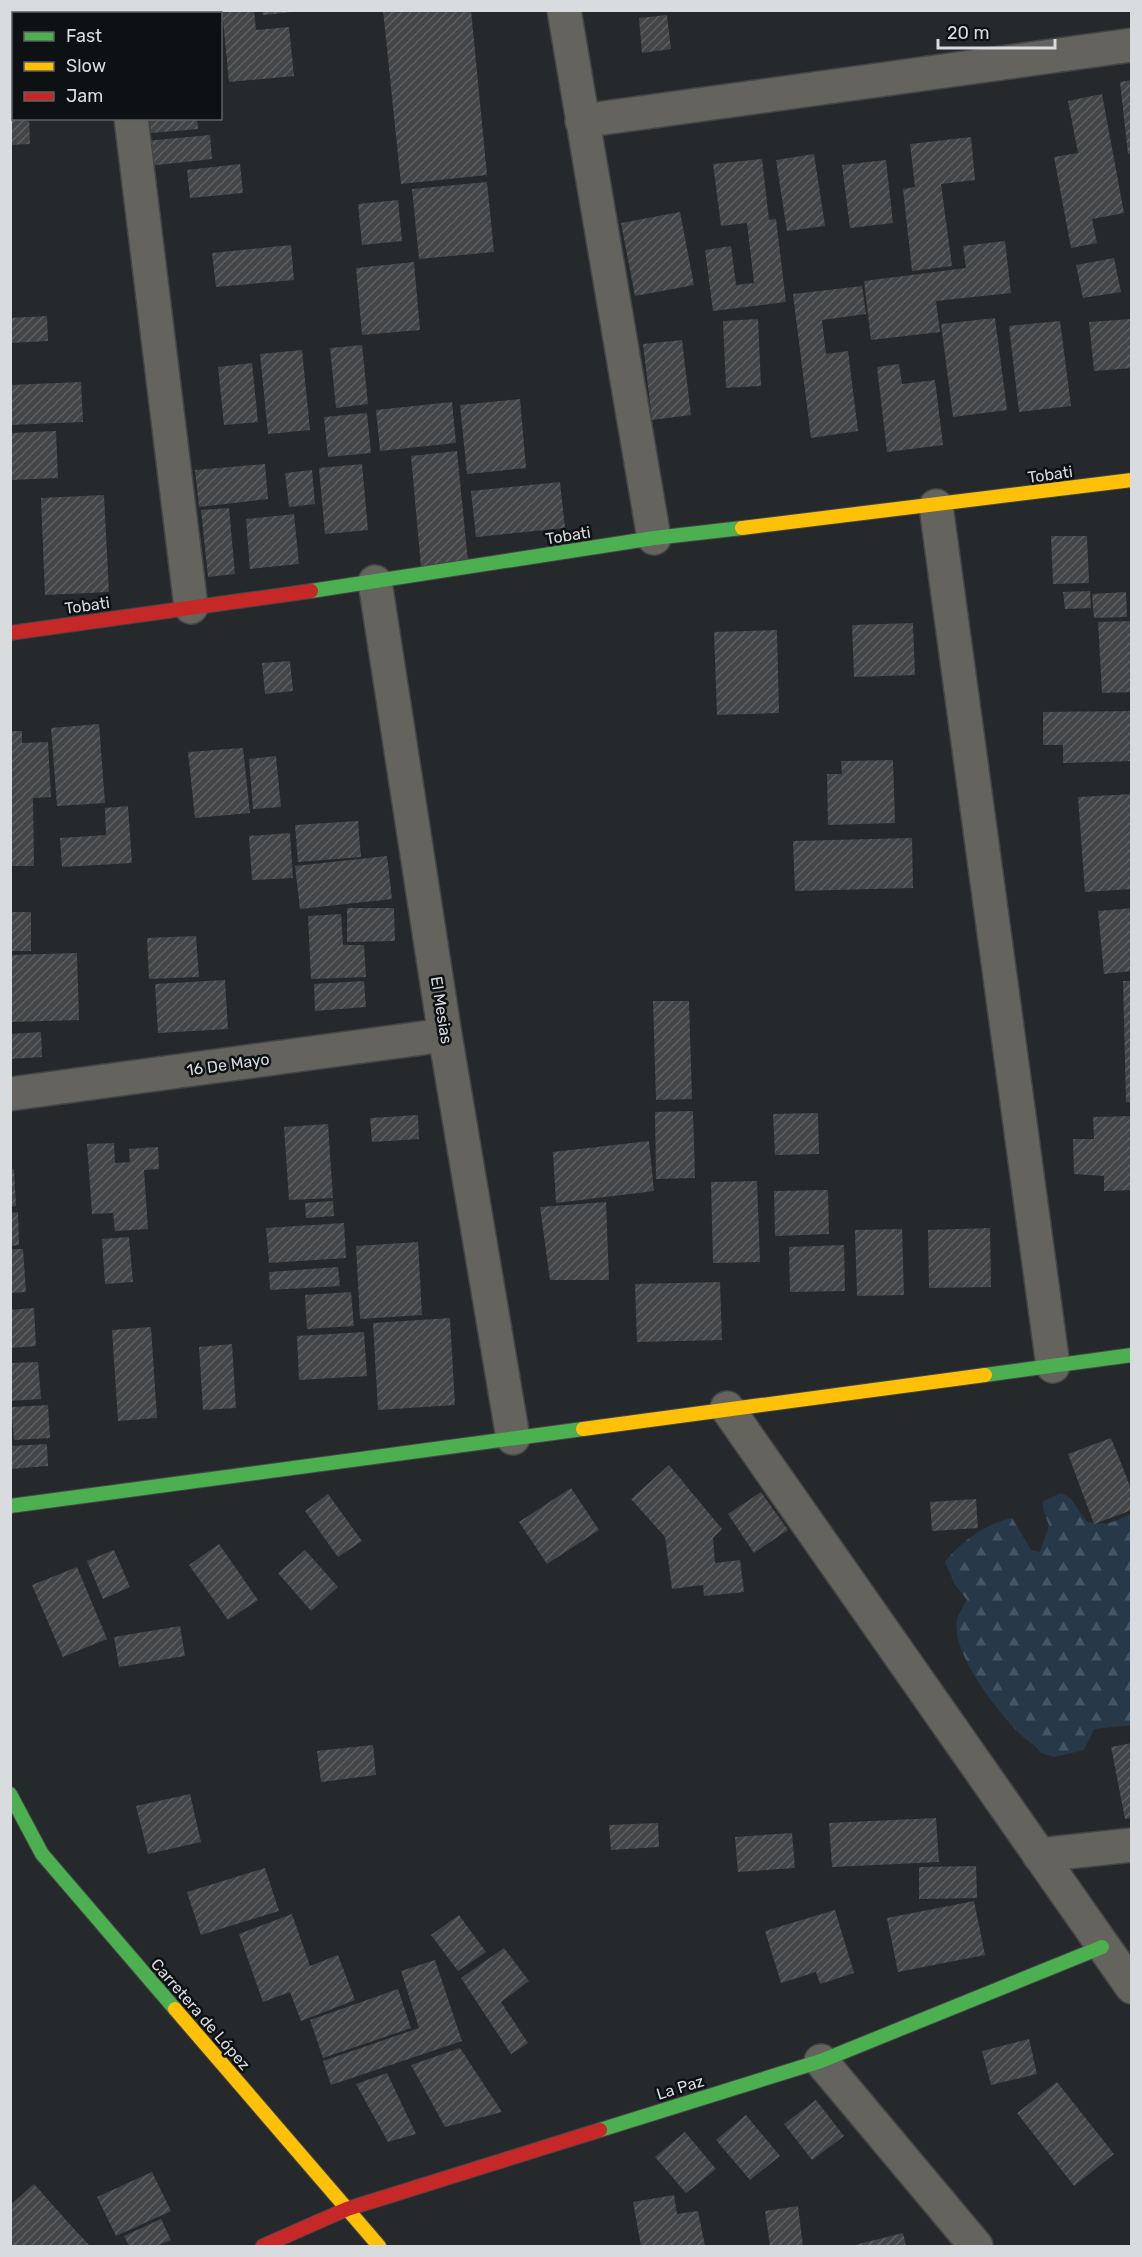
<svg xmlns="http://www.w3.org/2000/svg" width="1142" height="2257" font-family="Rubik,sans-serif">
<style>
.forest{fill:url(#forest-firs)}
.building{fill:url(#building-hatch)}
.lines{fill:none;stroke-linecap:round;stroke-linejoin:round}
.street-casing{stroke:#434647;stroke-width:36}
.fast-casing{stroke:#434647;stroke-width:16}
.slow-casing{stroke:#434647;stroke-width:16}
.jam-casing{stroke:#434647;stroke-width:16}
.street{stroke:#64635d;stroke-width:33}
.fast{stroke:#4caf50;stroke-width:14}
.slow{stroke:#ffc107;stroke-width:14}
.jam{stroke:#c62828;stroke-width:14}
.labels{text-anchor:middle;stroke-width:5;stroke-linejoin:round;paint-order:stroke}
.street-label{font-size:16px;fill:#d8dcdf;stroke:#0e1113}
</style>
<defs>
<pattern id="forest-firs" width="22" height="20" patternUnits="userSpaceOnUse" patternTransform="scale(1.5)"><rect width="22" height="20" fill="#273949"/><path d="M5 1l3.5 6h-7zM16 11l3.5 6h-7z" fill="#465563"/></pattern>
<pattern id="building-hatch" width="6" height="6" patternUnits="userSpaceOnUse" patternTransform="scale(1.5)"><rect width="6" height="6" fill="#434547"/><path d="M-1 1l2-2M0 6l6-6M5 7l2-2" fill="none" stroke="#5d5f61"/></pattern>
</defs>
<rect width="100%" height="100%" fill="#26292b"/>
<path class="forest" d="M1061,1493L1070,1498L1087,1522C1110,1526 1112,1522 1131,1514V1725L1094,1729L1084,1750L1054,1757L1041,1753C1035,1744 1029,1742 1021,1735C999,1714 951,1653 957,1621C958,1614 964,1606 967,1600L955,1585L945,1562C961,1541 986,1524 1012,1518L1031,1550L1040,1552L1049,1525L1043,1509V1501Z"/>
<path class="building" d="M222,10H254L256,30L289,27L294,76L229,82Z
M262,10H292V12L263,15Z
M383,10H471L487,175L401,184Z
M667,15L671,49L642,53L639,18Z
M10,78H14V118H29L30,144L10,145Z
M1132,80V154H1128L1120,82Z
M1102,94L1124,213L1092,219L1097,243L1071,248L1054,157L1078,153L1068,101Z
M149,118H197L198,129L151,133Z
M210,135L212,159L148,166L146,141Z
M971,137L975,180L941,184L952,266L912,271L903,189L915,187L910,144Z
M814,154L825,226L787,231L776,160Z
M762,159L769,220L776,219L786,302L713,311L705,250L731,246L736,285L754,283L747,223L721,226L713,164Z
M886,160L893,223L850,228L842,165Z
M240,164L243,193L190,198L187,170Z
M487,182L494,252L419,259L412,189Z
M398,200L402,241L362,245L358,204Z
M680,212L694,285L635,296L621,223Z
M1005,241L1011,293L936,301L940,332L871,340L864,281L966,268L963,246Z
M291,245L294,280L216,287L212,253Z
M1114,258L1121,292L1083,298L1076,265Z
M414,262L420,330L362,335L356,268Z
M862,286L866,314L822,320L826,354L848,351L858,431L811,438L793,294Z
M47,316L48,341L10,343V318Z
M995,318L1007,410L953,417L941,324Z
M758,319L761,386L726,388L723,321Z
M1132,319V368L1094,371L1089,322Z
M1060,321L1071,406L1019,412L1009,326Z
M682,340L691,415L652,420L643,344Z
M362,345L368,404L336,408L330,348Z
M302,350L310,430L268,434L260,354Z
M252,363L258,422L224,425L218,367Z
M899,364L902,384L935,380L943,445L887,452L877,367Z
M81,382L83,422L10,425V385Z
M520,399L526,468L467,474L460,405Z
M452,402L456,443L380,451L376,410Z
M367,413L371,453L328,457L324,417Z
M56,431L58,478L10,480V433Z
M457,451L468,562L421,567L411,456Z
M265,464L268,499L199,507L195,470Z
M362,464L368,530L325,534L319,468Z
M312,470L315,504L289,507L285,473Z
M560,482L565,528L476,537L471,491Z
M104,495L109,592L45,595L41,498Z
M229,508L235,574L208,577L201,510Z
M294,514L299,564L250,569L246,519Z
M1051,536H1087L1089,583L1053,584Z
M1090,591L1091,608L1065,609L1063,592Z
M1126,592L1127,617L1094,618L1092,594Z
M1132,621V692L1102,693L1098,622Z
M913,623L915,675L854,677L852,625Z
M777,630L779,713L717,715L714,632Z
M290,661L293,691L265,694L262,663Z
M1132,711V761L1063,763V745H1043V712Z
M99,724L105,803L57,806L51,728Z
M10,731H22V743L48,742L51,797L33,798L34,866H10Z
M243,748L250,813L195,818L188,752Z
M276,756L281,807L253,809L249,759Z
M893,760L895,823L828,825L827,774H842L841,761Z
M1132,794V889L1085,892L1078,797Z
M128,806L132,863L62,867L60,838L106,835L105,808Z
M358,821L361,857L298,862L295,825Z
M290,833L293,878L252,880L249,836Z
M912,838L913,888L795,891L793,841Z
M387,856L392,899L300,909L295,866Z
M347,908H394L395,941L347,942Z
M1132,908V971L1104,974L1098,911Z
M10,912H31V951H10Z
M341,914L343,945H364L366,977L311,979L308,916Z
M196,936L199,977L149,979L147,938Z
M77,953L79,1020L10,1022V955Z
M225,980L228,1029L158,1033L155,984Z
M364,981L366,1007L315,1011L314,984Z
M1123,981H1132V1102H1126Z
M653,1001H689L692,1099L656,1100Z
M41,1032L42,1057L10,1059V1034Z
M693,1111L695,1178L656,1179L655,1112Z
M818,1113L819,1154L775,1155L773,1114Z
M418,1115L419,1139L372,1142L370,1118Z
M1132,1116V1190L1104,1191V1176L1074,1174L1073,1139H1094L1093,1117Z
M328,1124L333,1198L289,1200L284,1127Z
M649,1141L654,1191L556,1203L553,1152Z
M114,1143L115,1163L130,1162L129,1149L158,1147L159,1169L144,1170L148,1229L115,1231L113,1213L92,1214L87,1144Z
M10,1169H14L16,1206L10,1207Z
M757,1181L760,1262L713,1263L711,1182Z
M828,1190L829,1234L775,1236L774,1191Z
M333,1201L334,1216L306,1218L305,1203Z
M606,1202L609,1280H550L540,1207Z
M18,1212L19,1245L10,1246V1213Z
M344,1223L346,1258L269,1263L266,1228Z
M990,1228L991,1287L929,1288L928,1230Z
M902,1229L904,1295L857,1296L855,1230Z
M129,1237L133,1282L105,1284L102,1239Z
M418,1242L422,1315L360,1319L356,1246Z
M844,1245L845,1291L790,1292L789,1247Z
M10,1249H23L26,1292L10,1293Z
M338,1267L340,1286L270,1290L269,1272Z
M720,1282L722,1340L637,1342L635,1284Z
M351,1292L354,1326L307,1329L305,1295Z
M34,1308L36,1346L10,1348V1310Z
M450,1318L455,1405L378,1410L373,1323Z
M151,1327L157,1418L118,1421L112,1330Z
M364,1332L367,1376L299,1380L297,1336Z
M232,1344L236,1408L203,1410L199,1347Z
M38,1362L41,1399L10,1401V1363Z
M48,1405L50,1438L14,1440L11,1407Z
M1111,1438L1132,1491V1510L1094,1524L1068,1454Z
M47,1444L48,1466L10,1469V1446Z
M669,1465L722,1529L713,1538L715,1563L740,1560L744,1592L704,1596L703,1585L672,1589L665,1537L631,1499Z
M571,1488L599,1530L547,1564L519,1522Z
M761,1492L788,1530L754,1553L728,1514Z
M328,1494L362,1541L338,1557L305,1511Z
M976,1499L978,1528L932,1531L930,1502Z
M219,1544L258,1600L228,1620L189,1565Z
M114,1550L130,1587L103,1599L87,1561Z
M305,1550L338,1587L311,1611L278,1573Z
M77,1567L107,1639L63,1657L32,1585Z
M180,1626L185,1656L119,1667L114,1637Z
M1132,1743V1818L1125,1819L1111,1747Z
M373,1745L376,1775L321,1782L317,1751Z
M190,1794L201,1842L148,1854L136,1806Z
M936,1818L939,1862L832,1867L829,1823Z
M658,1823L659,1847L611,1850L609,1825Z
M792,1833L795,1868L738,1872L735,1837Z
M976,1866L977,1898L919,1899V1867Z
M265,1868L279,1911L201,1935L187,1892Z
M974,1901L985,1955L898,1972L887,1918Z
M835,1910L854,1973L820,1984L816,1972L781,1983L765,1931Z
M292,1914L310,1966L338,1955L355,2000L301,2021L290,1992L263,2002L239,1934Z
M459,1915L486,1952L458,1971L431,1935Z
M504,1948L529,1981L501,2002L528,2043L511,2054L461,1978Z
M435,1960L462,2041L331,2085L323,2061L419,2028L401,1971Z
M398,1989L411,2028L323,2058L310,2020Z
M1029,2039L1037,2074L991,2085L982,2051Z
M460,2048L502,2112L445,2127L411,2065Z
M387,2073L416,2134L388,2142L356,2084Z
M1057,2082L1114,2154L1074,2186L1017,2113Z
M816,2100L844,2136L812,2160L784,2124Z
M746,2115L780,2156L750,2180L716,2140Z
M685,2132L716,2169L686,2193L655,2157Z
M152,2172L171,2211L116,2236L97,2197Z
M34,2184L74,2229L90,2246H11L10,2205Z
M674,2195L677,2214L698,2211L705,2246H641L633,2202Z
M798,2206L803,2246H770L765,2211Z
M161,2219L171,2240L156,2246H129L124,2236Z
M903,2233L906,2246H851Z"/>
<g class="lines">
<defs>
<path id="street" d="M118,10L119,14
M564,10L654,538
M131,118L191,607
M582,121L1132,45
M936,506L1053,1366
M375,582L445,1035L513,1438
M10,1094L445,1035
M727,1408L1132,1987
M1039,1855L1132,1845
M821,2061L976,2246"/>
<path id="fast" d="M311,591L654,538L742,528
M985,1375L1132,1355
M10,1506L583,1429
M10,1794L42,1854L175,2009
M600,2130L821,2061L1102,1947"/>
<path id="slow" d="M742,528L1132,480
M583,1429L985,1375
M175,2009L379,2246"/>
<path id="jam" d="M10,633L311,591
M263,2246L347,2209L600,2130"/>
</defs>
<use href="#street" class="street-casing"/>
<use href="#fast" class="fast-casing"/>
<use href="#slow" class="slow-casing"/>
<use href="#jam" class="jam-casing"/>
<use href="#street" class="street"/>
<use href="#fast" class="fast"/>
<use href="#slow" class="slow"/>
<use href="#jam" class="jam"/>
</g>
<g class="labels">
<g class="street-label">
<text transform="translate(1050 474) rotate(-8)" y="6">Tobati</text>
<text transform="translate(568 535) rotate(-9)" y="6">Tobati</text>
<text transform="translate(87 605) rotate(-8)" y="6">Tobati</text>
<text transform="translate(442 1010) rotate(81)" y="6">El Mesias</text>
<text transform="translate(228 1064) rotate(-8)" y="6">16 De Mayo</text>
<text transform="translate(201 2014) rotate(49)" y="6">Carretera de López</text>
<text transform="translate(680 2087) rotate(-17)" y="6">La Paz</text>
</g>
</g>
<rect width="1142" height="2257" fill="none" stroke="#d8dcdf" stroke-width="24"/>
<rect x="12" y="12" width="210" height="108" fill="#0e1113" stroke="#5f6265" stroke-width="1.5"/>
<rect x="24" y="32" width="30" height="9" fill="#4caf50" stroke="#5f6265" stroke-width="1.5"/>
<text x="66" y="42" font-size="18" fill="#d8dcdf">Fast</text>
<rect x="24" y="62" width="30" height="9" fill="#ffc107" stroke="#5f6265" stroke-width="1.5"/>
<text x="66" y="72" font-size="18" fill="#d8dcdf">Slow</text>
<rect x="24" y="92" width="30" height="9" fill="#c62828" stroke="#5f6265" stroke-width="1.5"/>
<text x="66" y="102" font-size="18" fill="#d8dcdf">Jam</text>
<path d="M938 39v9h117v-9" fill="none" stroke="#d8dcdf" stroke-width="3"/>
<text x="947" y="39" font-size="18" fill="#d8dcdf" stroke="#0e1113" stroke-width="4.5" paint-order="stroke">20 m</text>
</svg>
